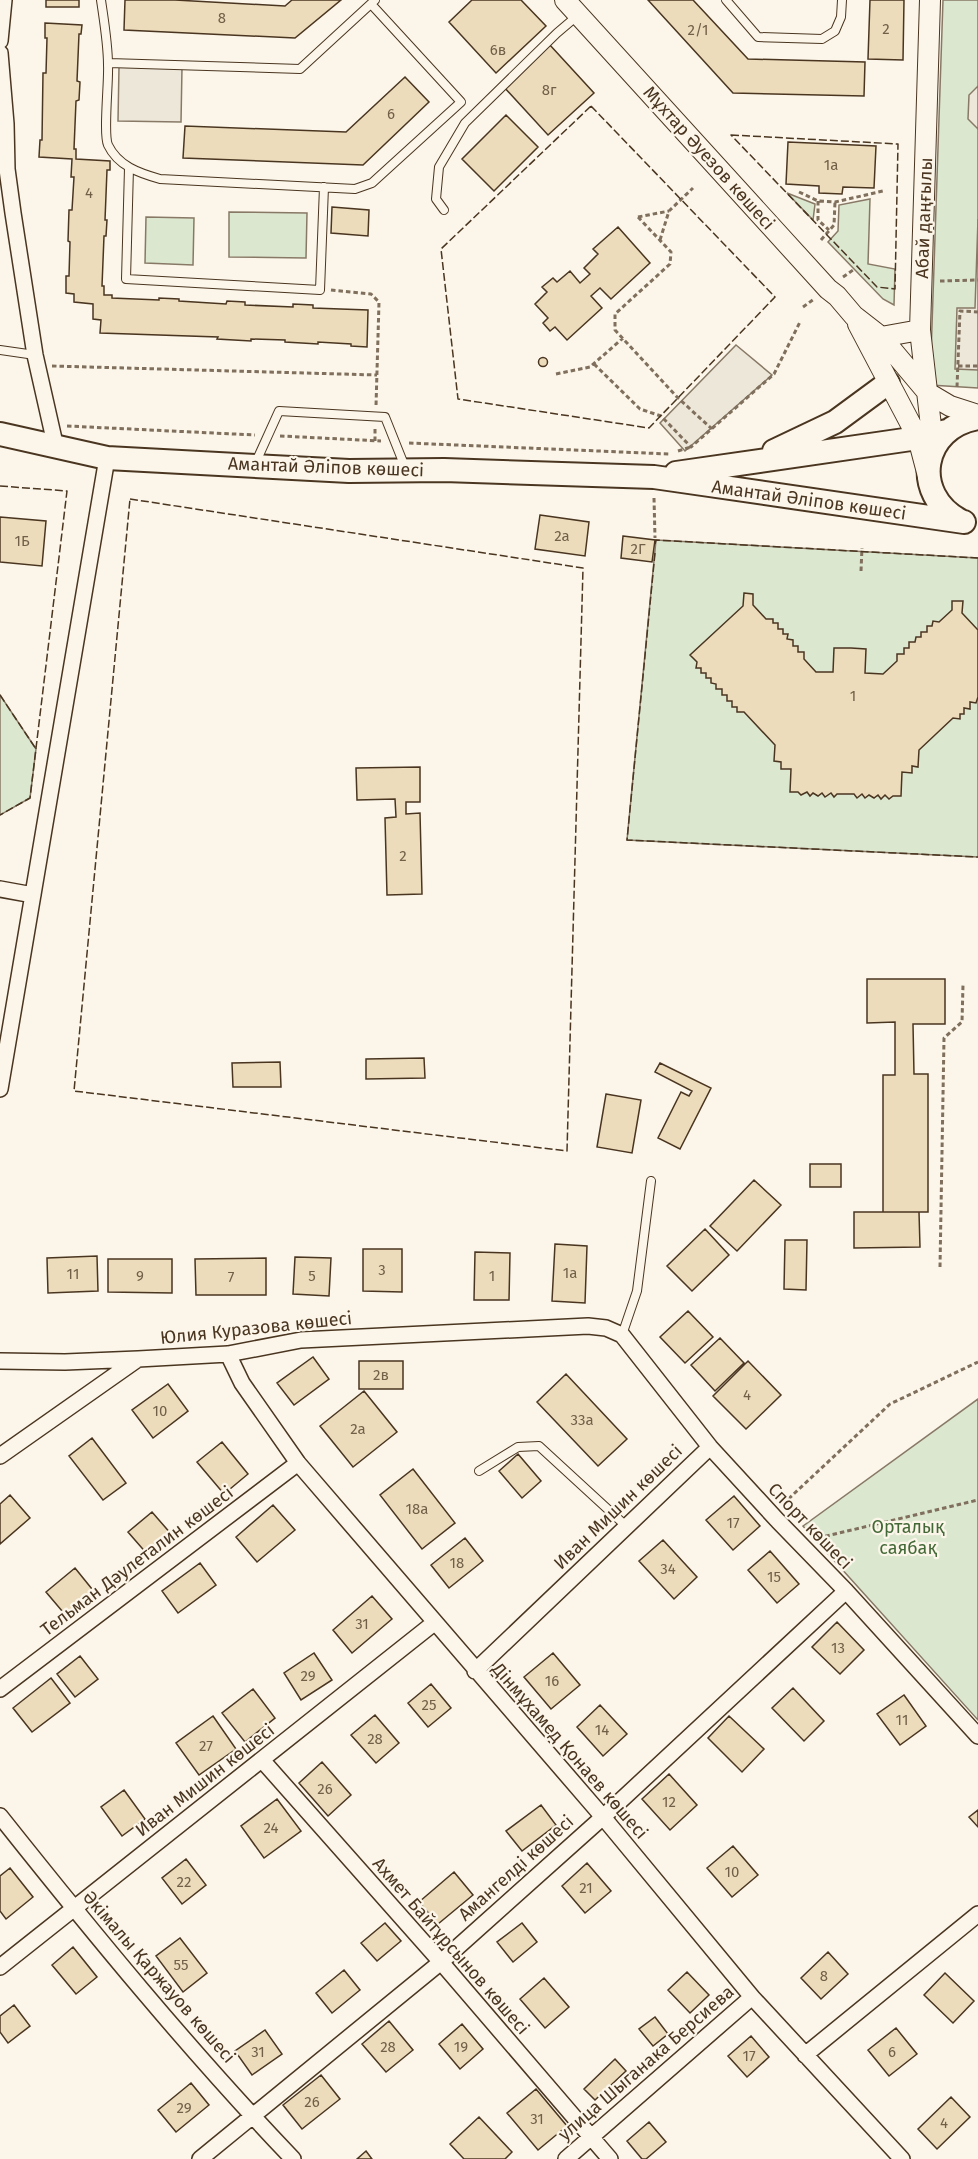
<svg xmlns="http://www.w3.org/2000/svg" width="978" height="2159" font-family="'Fira Sans',sans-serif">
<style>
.green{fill:#dce7d0;stroke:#887966;stroke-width:1.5}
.parking{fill:#ede7d9;stroke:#887966;stroke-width:1.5}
.building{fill:#ecdcbc;stroke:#4a3520;stroke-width:1.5}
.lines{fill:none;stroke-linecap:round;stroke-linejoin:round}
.service-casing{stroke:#4a3520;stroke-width:10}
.minor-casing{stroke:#4a3520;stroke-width:18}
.tertiary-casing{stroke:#4a3520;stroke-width:22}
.secondary-casing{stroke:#4a3520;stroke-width:26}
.path{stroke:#7f6f5c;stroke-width:3;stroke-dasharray:4.5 3;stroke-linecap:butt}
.service{stroke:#fbf6e9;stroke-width:8}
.minor{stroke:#fbf6e9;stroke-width:15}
.tertiary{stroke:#fbf6e9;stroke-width:20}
.secondary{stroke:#fbf6e9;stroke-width:22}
.fence{stroke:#4a3520;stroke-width:1.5;stroke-dasharray:8 3;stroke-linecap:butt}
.labels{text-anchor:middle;stroke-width:4.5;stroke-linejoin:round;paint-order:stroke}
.number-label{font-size:15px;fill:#725f47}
.street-label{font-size:18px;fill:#4a3520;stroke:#fbf6e9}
.park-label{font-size:18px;fill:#436837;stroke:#fbf6e9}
</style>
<rect width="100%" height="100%" fill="#fbf6e9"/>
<path class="green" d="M943,0H978V388L930,385Z
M787,193L815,204L813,220Z
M870,199L868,264L895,269L894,305L883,299L828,242L838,231L839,205Z
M229,212L307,213L306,258L229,257Z
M146,217L194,218L193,265L145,263Z
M656,540L978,558V857L627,840Z
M0,695L36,749L30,798L0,815Z
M978,1399V1720L803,1526Z"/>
<path class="parking" d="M119,67L182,68L181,122L118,121Z
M978,86V129L968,119L969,95Z
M978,219V370L955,369L957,308H975Z
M736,345L772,375L685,451L660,423Z"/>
<path class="building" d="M46,0H79V7H46Z
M125,0H175L285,6L292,0H341L295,38L124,30Z
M472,0H521L546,26L496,73L449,22Z
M648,0H693L748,59L865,62L864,96L733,93Z
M870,0H904L903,60L868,59Z
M45,23L82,25L81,34H79L77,81L80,82L79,100L76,101L74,149H76V159L110,161V170H107L105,220H107L106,236H104L102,286H104V295H112V298L159,300V298L179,299V301L226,304L227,301L245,302V305L293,307V304L313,305V308L368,310L367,347L351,346V344L318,342V344L285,342V340L251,339V341L217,339L218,337L100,333L101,320L93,319V304L74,302V294L66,293V276H69L70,242L68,241L69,210H72L74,177H71L72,159L39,157L40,140H42L43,73H46L47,38H45Z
M549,44L594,93L548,135L503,86Z
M405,77L429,102L363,165L183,158L185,126L346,132Z
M506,115L538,147L494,191L462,159Z
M788,142L876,146L874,188L843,187L842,194L819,193V186L786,184Z
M332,207L369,210L368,236L331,233Z
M618,227L650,263L611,299L600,288L591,296L602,308L567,340L555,327L550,331L543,323L548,318L535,304L547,292L542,287L553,278L557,282L570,271L580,283L590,274L584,268L598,254L593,249Z
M538.5 362a4.5 4.5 0 1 1 9 0a4.5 4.5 0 1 1-9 0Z
M540,515L589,522L585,556L535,549Z
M0,517L46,521L42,566L0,562Z
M623,536L655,540L652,562L621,558Z
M744,593L753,594V605L766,619H773V623H778V629H783V634H788L787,639L793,640V646H798V652H804V659L816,672H833L834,648H851L866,649L865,673L883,674L897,661V654H904V648H909V642H915L916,637H921V632H927V626H932L933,621L939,622L952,610V601H963L962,613L978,630V697L976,703L970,702V709L964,708V714H960V719L953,718L919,750L918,767L912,766V773L902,772L901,796H893L889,799L885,795L881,799L878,795L874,798L869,795L865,798L862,794L857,798L854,794H837L834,797L831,793L825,797L822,793L818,796L813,793L810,796L807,792L801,795L798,792H790L791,769H781V762L774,761L775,745L744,712H737V707H732V701H727V695H722V689H716V684L711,683V678H706V673H701V668H696L697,662L690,655L743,606Z
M420,767V802H406V814L420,813L422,894L387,895L385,818L396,817L395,799L357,800L356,768Z
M867,979H945V1024H913L914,1074H928V1212H883V1075H895V1022L867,1023Z
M424,1058L425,1078L366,1079V1059Z
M280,1062L281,1087H233L232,1063Z
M660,1063L711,1088L680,1149L658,1138L681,1092L689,1096L692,1091L655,1072Z
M606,1094L641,1100L632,1153L597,1147Z
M810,1164H841V1187H810Z
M754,1180L781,1205L737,1251L710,1226Z
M854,1212H919L920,1247L854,1248Z
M705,1229L729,1255L692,1291L667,1266Z
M785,1240H807L806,1290L784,1289Z
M555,1244L587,1246L585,1303L552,1301Z
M363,1249H402V1292L363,1291Z
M475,1252L510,1253L509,1300H474Z
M97,1256L98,1291L48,1293L47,1258Z
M295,1257L331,1258L329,1296L293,1294Z
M266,1258V1295H196L195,1259Z
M108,1259H172V1293L108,1292Z
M688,1311L713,1337L685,1363L660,1337Z
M720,1338L744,1363L715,1391L691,1365Z
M313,1357L329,1379L294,1405L277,1383Z
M359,1361H403V1389H359Z
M748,1361L781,1395L746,1429L713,1396Z
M566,1374L627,1439L598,1466L537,1402Z
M168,1384L188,1411L153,1438L132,1410Z
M364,1391L397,1432L353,1467L320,1426Z
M92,1438L126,1483L103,1500L69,1456Z
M222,1442L248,1474L224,1494L197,1462Z
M518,1454L541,1481L522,1498L499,1471Z
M413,1469L455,1523L422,1549L380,1495Z
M10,1495L30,1518L0,1544V1504Z
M734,1496L760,1526L733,1550L706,1520Z
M273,1505L295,1530L257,1562L236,1537Z
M152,1512L172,1535L148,1555L128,1532Z
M465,1538L483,1561L449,1588L431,1565Z
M663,1540L697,1577L674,1599L639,1561Z
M770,1551L799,1584L777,1603L748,1570Z
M200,1563L216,1585L178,1613L162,1591Z
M75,1568L96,1594L68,1618L46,1592Z
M372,1596L392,1619L352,1653L333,1630Z
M837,1622L864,1650L840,1674L812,1647Z
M314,1653L332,1680L301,1700L284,1673Z
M553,1653L580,1685L551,1709L524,1677Z
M80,1656L98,1679L75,1697L57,1674Z
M51,1678L70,1703L32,1732L13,1708Z
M431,1684L451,1708L428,1727L408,1703Z
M793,1688L824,1721L804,1741L772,1708Z
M253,1689L275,1718L245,1742L222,1713Z
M904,1695L926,1726L900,1745L877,1714Z
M600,1705L627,1734L603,1756L577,1727Z
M375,1715L399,1743L376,1763L351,1735Z
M213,1716L236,1749L199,1775L176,1743Z
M729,1716L764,1749L742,1772L708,1738Z
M322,1762L351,1795L328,1816L299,1783Z
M669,1774L697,1805L670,1830L642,1799Z
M124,1790L145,1819L122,1836L101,1807Z
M277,1799L301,1831L264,1858L241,1826Z
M541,1805L556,1825L522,1851L506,1831Z
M978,1810V1827L969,1817Z
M733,1846L758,1875L732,1897L707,1868Z
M186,1859L206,1885L182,1904L162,1878Z
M587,1863L611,1891L585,1913L562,1886Z
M10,1868L33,1897L6,1919L0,1911V1876Z
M454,1872L473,1895L438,1924L419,1902Z
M385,1923L401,1941L377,1961L361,1943Z
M522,1923L537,1942L513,1962L497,1942Z
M180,1938L207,1973L183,1992L156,1956Z
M73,1947L97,1977L76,1994L52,1965Z
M828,1952L848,1974L821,1999L801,1978Z
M344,1970L360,1990L332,2013L316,1993Z
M687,1972L709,1995L690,2013L668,1990Z
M945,1973L974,2001L953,2023L924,1995Z
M544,1978L569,2007L545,2028L520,1999Z
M14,2005L30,2026L8,2043L0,2032V2016Z
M655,2017L668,2034L653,2046L639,2029Z
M389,2021L413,2050L386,2072L362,2044Z
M462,2024L483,2049L460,2069L439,2044Z
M896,2028L917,2054L889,2076L868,2050Z
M265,2030L282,2054L252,2075L235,2051Z
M751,2036L769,2057L747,2077L728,2056Z
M615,2059L626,2071L595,2100L584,2089Z
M321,2075L340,2099L302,2129L283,2105Z
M191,2083L209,2105L176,2132L158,2110Z
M536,2089L567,2126L538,2150L507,2113Z
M951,2097L970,2117L937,2149L918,2129Z
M479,2117L512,2152L505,2159H464L450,2144Z
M649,2122L666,2142L646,2159H642L627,2141Z
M366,2151L372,2159H357Z"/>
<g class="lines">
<defs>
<path id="service" d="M101,0C104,21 108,44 108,65C109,81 103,134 108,145C118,166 139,173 160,179L355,189L372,183L461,102L371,4
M726,0L758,37L822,39L835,31L841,17L842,0
M109,63L300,69L375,0
M129,168L126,279L320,290L324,187
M444,210L436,199L439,167L465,123L557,33L577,16
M0,350L35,355
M255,464L279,411L385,417L405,467
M622,1335L637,1291L651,1181
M479,1471L518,1447L539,1446L626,1526"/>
<path id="minor" d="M0,41L4,0
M0,53L6,124L7,169L13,213L35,355L56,448
M0,889L33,895
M0,1089L107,458
M228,1354L242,1383L298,1463L603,1817L752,1997L902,2159
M0,1361L65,1362L138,1359L228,1354L301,1340L588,1326L606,1328L622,1335L710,1447L778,1521L846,1591L978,1736
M0,1456L138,1359
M475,1671L710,1447
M0,1689L298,1463
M262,1760L441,1962L610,2159
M0,1816C93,1933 189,2050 293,2159
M0,1967L434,1623
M805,2055L978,1914
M200,2159L441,1962L603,1817L846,1591
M566,2159L752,1997"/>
<path id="tertiary" d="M565,0L828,289L837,296L854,316L881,337L928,393L950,406L978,415
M930,0L920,330L932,435
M858,324L918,438L928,476
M881,337L920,330"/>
<path id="secondary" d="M0,434L107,458L349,471L444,470L654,477L964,522
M774,451L835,422L888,383
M676,473L918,438L947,431
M961,521C910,494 922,427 978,418"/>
</defs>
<use href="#service" class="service-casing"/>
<use href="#minor" class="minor-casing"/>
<use href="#tertiary" class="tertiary-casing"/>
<use href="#secondary" class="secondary-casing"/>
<path class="path" d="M799,192L818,201L835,202L883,191
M818,201V220L829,230
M638,217L671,252L670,264L615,314V330L678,398L712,429
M638,217L669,211
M660,240L669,211L693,188
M821,240L834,225L835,202
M843,277L853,270
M940,281L978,280
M331,290L371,294L379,302L376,406
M803,307L814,299
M594,364L640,409L661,416L691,447L774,374L800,322
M52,366L377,375
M958,366H978
M556,374L590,367L623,338
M957,387L960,311L978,312
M67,426L255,435
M280,436L381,441
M375,441V427
M409,443L669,454
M678,451L691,447
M654,498L655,538
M861,571L862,548
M940,1267L944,1038L962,1022L963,985
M783,1504L890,1404L978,1362
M818,1538L978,1500"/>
<use href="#service" class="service"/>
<use href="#minor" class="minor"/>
<use href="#tertiary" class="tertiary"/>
<use href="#secondary" class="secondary"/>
<path class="fence" d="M591,106L775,297L649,428L458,399L441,249Z
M731,135L898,144L895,289L877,287Z
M0,486L67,491L30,798L0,815
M130,499L583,568L567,1151L74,1091Z
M655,544L656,540L978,558
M655,553L627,840L978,857
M0,695L36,749"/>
</g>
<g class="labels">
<g class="number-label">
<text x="222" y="23">8</text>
<text x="886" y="34">2</text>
<text x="698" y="35">2/1</text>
<text x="498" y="55">6в</text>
<text x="549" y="95">8г</text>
<text x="391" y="119">6</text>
<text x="831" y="170">1а</text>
<text x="89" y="198">4</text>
<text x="562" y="541">2а</text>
<text x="22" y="546">1Б</text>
<text x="638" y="554">2Г</text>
<text x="853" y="701">1</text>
<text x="403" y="861">2</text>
<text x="382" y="1275">3</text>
<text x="570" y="1278">1а</text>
<text x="73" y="1279">11</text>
<text x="140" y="1281">9</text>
<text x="312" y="1281">5</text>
<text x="492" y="1281">1</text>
<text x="231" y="1282">7</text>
<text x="381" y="1380">2в</text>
<text x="747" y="1400">4</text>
<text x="160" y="1416">10</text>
<text x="582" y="1425">33а</text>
<text x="358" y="1434">2а</text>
<text x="417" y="1514">18а</text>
<text x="733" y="1528">17</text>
<text x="457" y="1568">18</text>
<text x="668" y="1574">34</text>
<text x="774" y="1582">15</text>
<text x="362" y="1629">31</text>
<text x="838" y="1653">13</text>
<text x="308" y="1681">29</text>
<text x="552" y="1686">16</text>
<text x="429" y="1710">25</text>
<text x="902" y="1725">11</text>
<text x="602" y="1735">14</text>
<text x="375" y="1744">28</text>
<text x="206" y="1751">27</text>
<text x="325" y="1794">26</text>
<text x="669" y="1807">12</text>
<text x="271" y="1833">24</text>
<text x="732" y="1877">10</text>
<text x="184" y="1887">22</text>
<text x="586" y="1893">21</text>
<text x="181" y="1970">55</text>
<text x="824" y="1981">8</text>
<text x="388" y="2052">28</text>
<text x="461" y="2052">19</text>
<text x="258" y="2057">31</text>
<text x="892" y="2057">6</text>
<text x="749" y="2061">17</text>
<text x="312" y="2107">26</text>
<text x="184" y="2113">29</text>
<text x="537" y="2124">31</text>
<text x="944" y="2128">4</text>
</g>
<g class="street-label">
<text transform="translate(709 158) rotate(48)" y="6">Мұхтар Әуезов көшесі</text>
<text transform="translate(924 218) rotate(-88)" y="6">Абай даңғылы</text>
<text transform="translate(326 467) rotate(2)" y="6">Амантай Әліпов көшесі</text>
<text transform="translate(809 500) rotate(8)" y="6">Амантай Әліпов көшесі</text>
<text transform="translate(256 1328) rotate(-6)" y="6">Юлия Куразова көшесі</text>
<text transform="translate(618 1507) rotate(-44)" y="6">Иван Мишин көшесі</text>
<text transform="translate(810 1526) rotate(46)" y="6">Спорт көшесі</text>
<text transform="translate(137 1561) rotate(-37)" y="6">Тельман Дәулеталин көшесі</text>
<text transform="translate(570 1751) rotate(49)" y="6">Дінмұхамед Қонаев көшесі</text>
<text transform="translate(205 1780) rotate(-38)" y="6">Иван Мишин көшесі</text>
<text transform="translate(516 1868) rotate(-42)" y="6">Амангелді көшесі</text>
<text transform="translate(451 1946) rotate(49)" y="6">Ахмет Байтұрсынов көшесі</text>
<text transform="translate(159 1977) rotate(49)" y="6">Әкімалы Қаржауов көшесі</text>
<text transform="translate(646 2063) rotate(-41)" y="6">улица Шыганака Берсиева</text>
</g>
<g class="park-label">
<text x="908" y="1533">Орталық<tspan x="908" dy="21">саябақ</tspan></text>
</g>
</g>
</svg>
